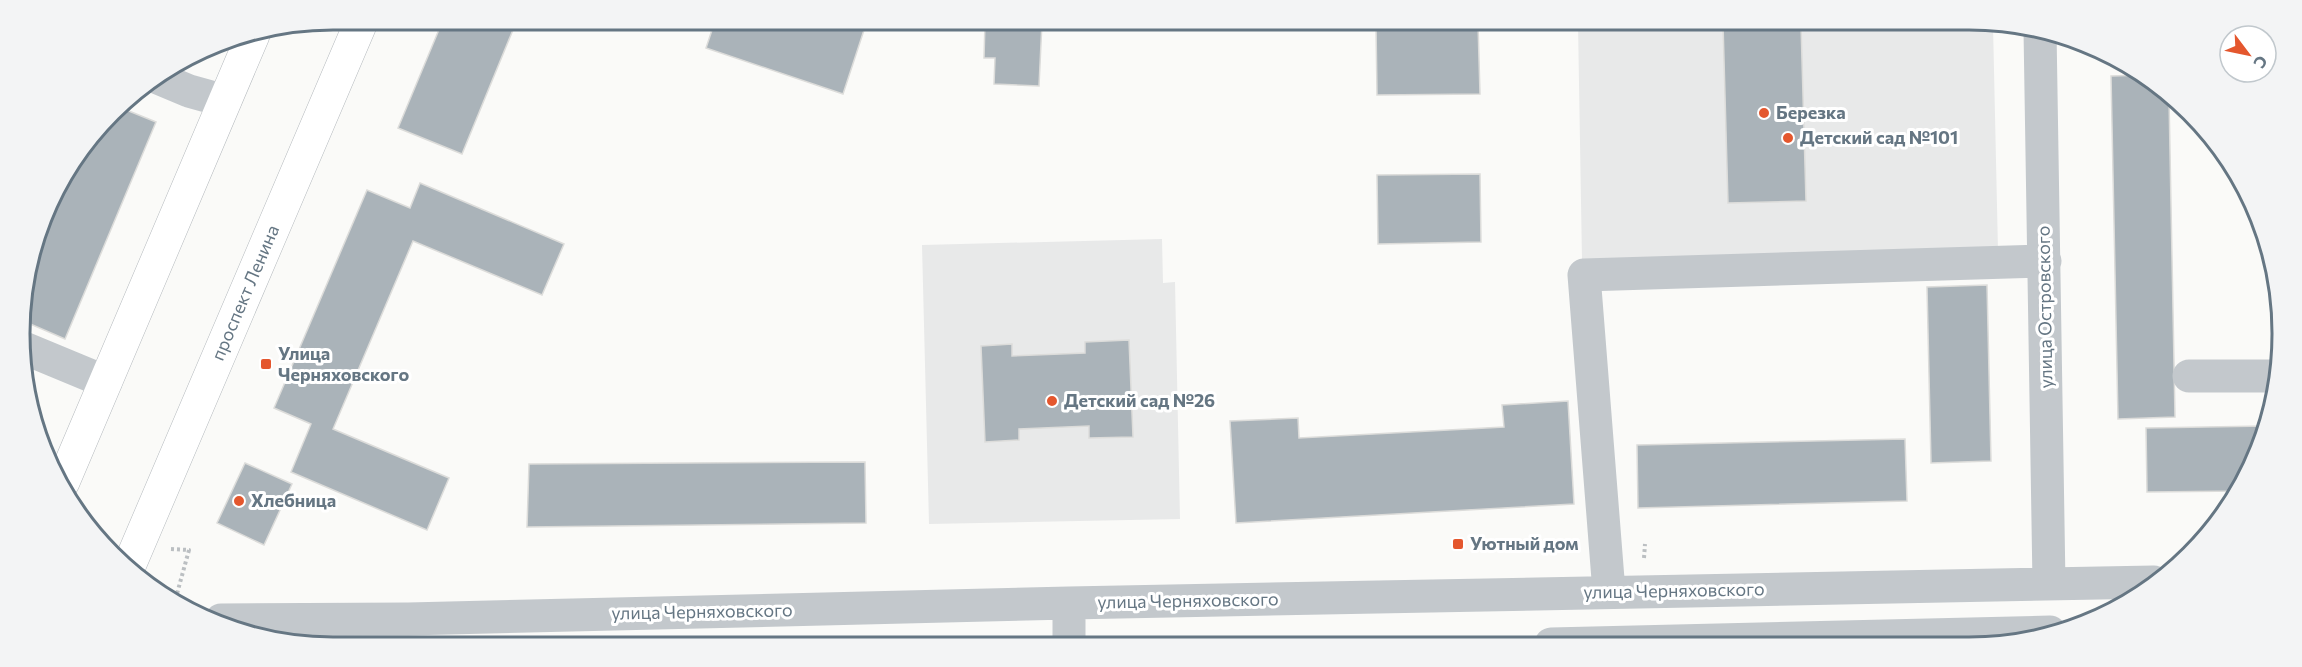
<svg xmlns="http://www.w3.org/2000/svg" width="2302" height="667" font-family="Commissioner,sans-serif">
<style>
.built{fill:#e8e9e9}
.building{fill:#aab3b9;stroke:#dcdcda;stroke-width:1.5}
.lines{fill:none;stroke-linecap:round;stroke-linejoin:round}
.major-casing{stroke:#b5babe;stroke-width:34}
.path{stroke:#bbbfc2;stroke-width:4;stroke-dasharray:3 3;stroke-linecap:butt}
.minor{stroke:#c3c8cc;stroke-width:33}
.major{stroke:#fff;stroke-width:33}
.poi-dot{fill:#e4572e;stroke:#fff;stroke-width:2}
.labels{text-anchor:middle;stroke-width:6;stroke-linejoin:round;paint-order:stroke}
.poi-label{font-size:18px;font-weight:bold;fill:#657683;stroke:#fff;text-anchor:start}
.street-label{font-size:18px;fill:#657683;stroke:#fff}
.rim{fill:none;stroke:#657683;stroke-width:3}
</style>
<rect width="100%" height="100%" fill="#fafaf8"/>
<path class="built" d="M1578,24L1993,25L1998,251L1582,260Z
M1162,239L1163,283L1175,282L1180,519L929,524L922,245Z"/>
<path class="building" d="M443,20H517L462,154L398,128Z
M715,21H867L843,94L706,48Z
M985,22H1042L1039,86L994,84L995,58H984Z
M1478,24L1480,94L1377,95L1376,26Z
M1723,24L1801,25L1806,201L1728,203Z
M2146,75L2169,98L2175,417L2118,419L2111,76Z
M119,107L156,122L65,339L21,320L20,313L45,219L60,184Z
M1480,174L1481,242L1378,244L1377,175Z
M420,183L564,244L542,295L413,241L333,429L449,478L427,530L291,472L311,424L274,408L367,190L410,208Z
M1987,285L1991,461L1931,463L1927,287Z
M1129,340L1133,437L1089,438V426L1019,429V440L985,442L981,346L1012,344V356L1085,353V342Z
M29,398L35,401L30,412Z
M1568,401L1574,504L1236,523L1230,421L1298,418L1299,438L1504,427L1502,405Z
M2265,426L2240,491L2147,492L2146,428Z
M1905,439L1907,501L1638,508L1637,445Z
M865,462L866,523L527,527L529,464Z
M245,463L292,484L264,545L217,523Z"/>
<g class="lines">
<defs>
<g id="major">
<path d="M63,482L253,35"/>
<path id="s1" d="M129,566L362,20"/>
</g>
</defs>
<use href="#major" class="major-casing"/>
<path class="path" d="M171,549L189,550L175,601
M1644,558L1645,544"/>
<path class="minor" d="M2040,30L2049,584
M158,78L189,91L225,101
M24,348L106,382
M2189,376H2277
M1609,592L1584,275L2045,261
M1069,603V643
M221,620L408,619L1069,603L2154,582
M1551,644L2050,632"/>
<use href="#major" class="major"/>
</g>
<g class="poi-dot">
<circle cx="1764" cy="113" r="6"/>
<circle cx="1788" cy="138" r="6"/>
<rect x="260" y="358" width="12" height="12" rx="3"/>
<circle cx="1052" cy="401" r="6"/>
<circle cx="239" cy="501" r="6"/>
<rect x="1452" y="538" width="12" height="12" rx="3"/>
</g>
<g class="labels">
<g class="poi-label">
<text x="1776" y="119">Березка</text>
<text x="1800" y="144">Детский сад №101</text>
<text x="278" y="360">Улица<tspan x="278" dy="21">Черняховского</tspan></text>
<text x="1064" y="407">Детский сад №26</text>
<text x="251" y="507">Хлебница</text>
<text x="1470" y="550">Уютный дом</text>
</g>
<g class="street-label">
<text dy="6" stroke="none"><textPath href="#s1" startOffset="297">проспект Ленина</textPath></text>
<text transform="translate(2045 307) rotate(-91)" y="6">улица Островского</text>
<text transform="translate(1674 591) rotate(-1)" y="6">улица Черняховского</text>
<text transform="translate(1188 601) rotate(-1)" y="6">улица Черняховского</text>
<text transform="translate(702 612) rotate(-1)" y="6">улица Черняховского</text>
</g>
</g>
<path d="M0 0H2302V667H0ZM333 30H1969A303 303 0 0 1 2272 333V334A303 303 0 0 1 1969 637H333A303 303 0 0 1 30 334V333A303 303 0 0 1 333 30Z" fill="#f3f4f5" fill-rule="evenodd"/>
<path class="rim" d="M333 30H1969A303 303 0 0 1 2272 333V334A303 303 0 0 1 1969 637H333A303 303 0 0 1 30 334V333A303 303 0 0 1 333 30Z"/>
<g transform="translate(2248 54) rotate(122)"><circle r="28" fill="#ffffff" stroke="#c1c8cd" stroke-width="1.5"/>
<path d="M0-4.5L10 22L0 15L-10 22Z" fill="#e4572e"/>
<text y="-9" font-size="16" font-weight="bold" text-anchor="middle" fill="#657683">С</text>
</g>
</svg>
